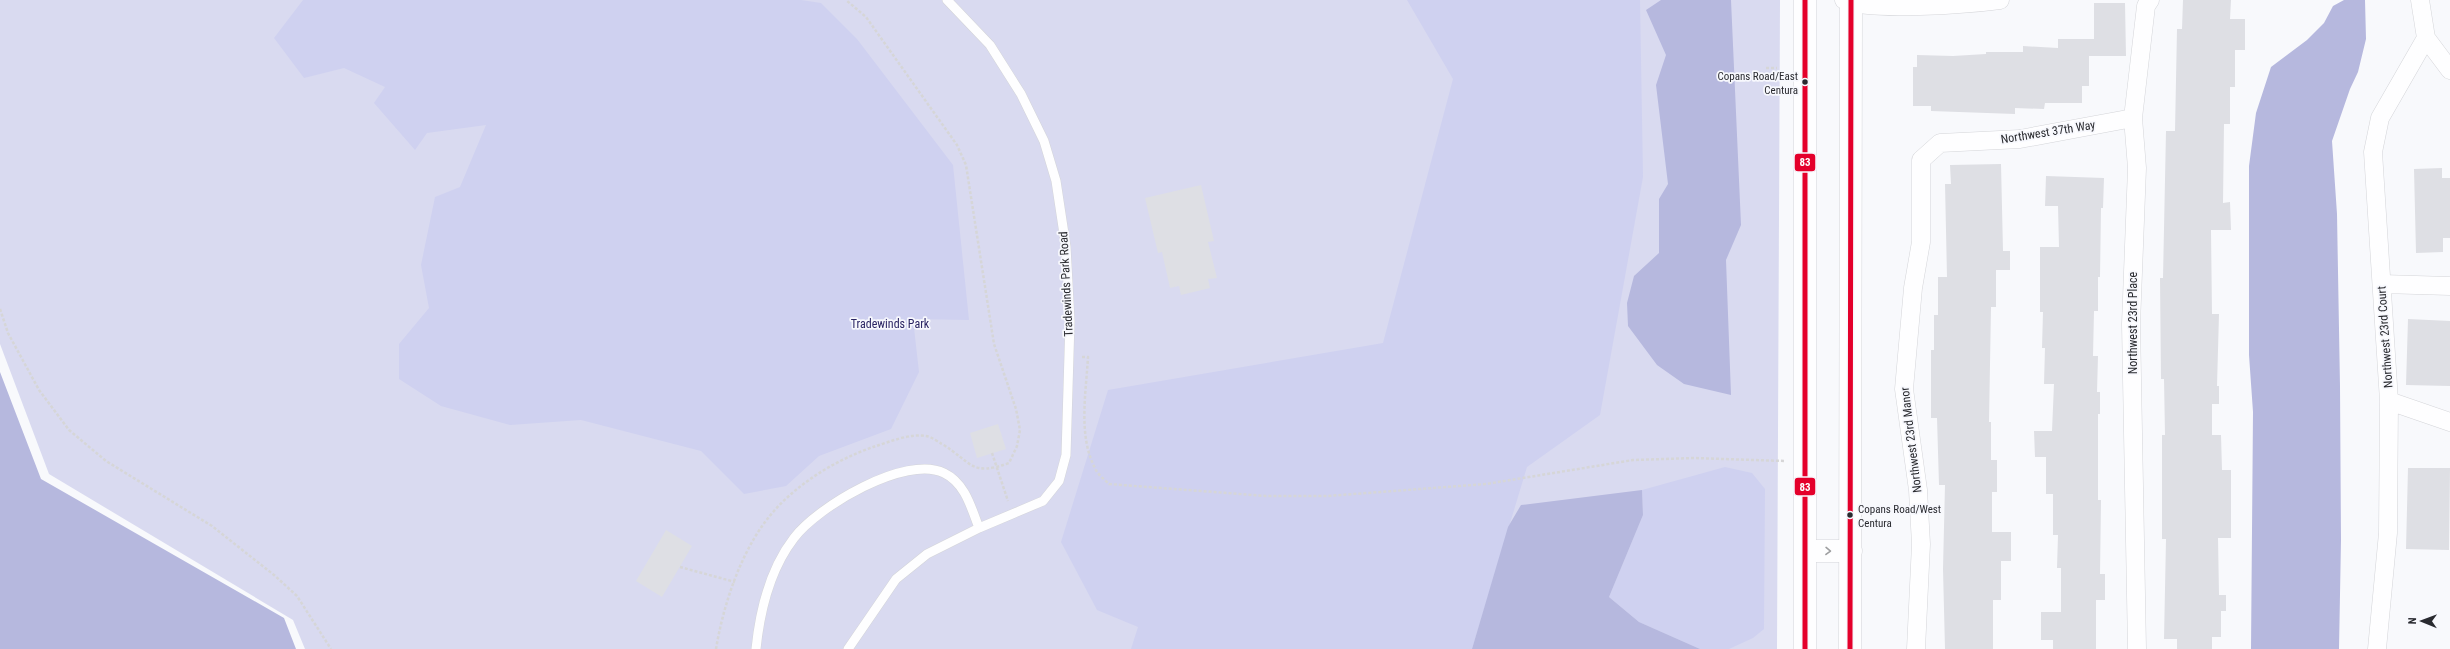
<svg xmlns="http://www.w3.org/2000/svg" width="2450" height="649" font-family="'Roboto Condensed',sans-serif">
<style>
.green{fill:#d9daf0}
.forest{fill:#cfd1f0}
.water{fill:#b6b8de}
.building{fill:#dedfe4}
.lines{fill:none;stroke-linecap:round;stroke-linejoin:round}
.lane-casing{stroke:#d4d5d9;stroke-width:10}
.street-casing{stroke:#d4d5d9;stroke-width:19}
.secondary-casing{stroke:#d4d5d9;stroke-width:23}
.path{stroke:#d6d6d7;stroke-width:2.5;stroke-dasharray:3 2;stroke-linecap:butt}
.lane{stroke:#fefeff;stroke-width:9}
.street{stroke:#fefeff;stroke-width:18}
.secondary{stroke:#fefeff;stroke-width:22}
.bus-1-casing{stroke:#f7f8fd;stroke-width:8}
.bus-1{stroke:#e4002b;stroke-width:5}
.oneway{stroke:#9e9fa1}
.bus-dot{fill:#292a2f;stroke:#f7f8fd;stroke-width:1.5}
.labels{text-anchor:middle;stroke-width:3.5;stroke-linejoin:round;paint-order:stroke}
.bus-label{font-size:11px;fill:#292a2f;stroke:#f7f8fd;text-anchor:end}
.street-label{font-size:12px;fill:#292a2f;stroke:#f7f8fd}
.park-label{font-size:12px;fill:#2a2463;stroke:#f7f8fd}
.line-badge{stroke:#f7f8fd;stroke-width:1.5}
.badge-label{font-size:11px;text-anchor:middle;font-weight:bold;fill:#fff}
</style>
<rect width="100%" height="100%" fill="#f8f9fc"/>
<path class="green" d="M0,0H1780L1777,649H305L293,620L49,474L0,344Z"/>
<path class="forest" d="M303,0H801L821,3L857,39L953,165L969,320L913,319L919,372L891,429L819,456L786,486L744,494L701,451L581,420L510,425L441,406L399,379V344L429,308L421,265L435,197L460,187L486,125L427,133L415,150L374,103L385,87L344,68L304,78L274,38Z
M1407,0H1640L1643,177L1600,415L1527,467L1472,649H1131L1138,627L1097,610L1061,542L1108,390L1383,343L1453,79Z
M1725,467L1752,473L1765,489L1764,629L1753,638L1729,649H1700L1639,622L1609,597L1643,515L1642,490Z"/>
<path class="water" d="M1661,0H1731L1741,225L1726,260L1731,395L1684,384L1657,365L1628,326L1627,303L1634,276L1659,253V199L1668,184L1656,85L1666,55L1646,10Z
M2344,0H2365L2366,39L2358,72L2350,89L2332,141L2337,214L2340,386L2341,540L2339,649H2251L2253,412L2249,355V166L2256,113L2271,67L2307,40L2324,23L2333,6Z
M0,372L41,479L284,618L296,649H0Z
M1642,490L1643,515L1609,597L1639,622L1700,649H1472L1508,527L1521,505Z"/>
<path class="building" d="M2183,0H2231L2230,19H2245V50H2235V87H2230V124H2224L2223,203L2230,202L2231,230H2211L2212,314H2219L2217,386H2219V404H2212V435H2221L2222,470H2231V538H2218L2219,595H2226V611H2221V637H2212V649H2177V639H2164L2166,539H2162V435H2165L2164,379H2161L2160,278H2163L2166,131H2175L2177,29H2182Z
M2094,3H2125L2126,56H2089V86H2082V103H2045L2044,109L2015,108V114L1931,111V106H1913V67H1917V55L1953,56L1986,54V52H2023V46L2058,48V39H2094Z
M2001,164L2003,251H2010V270H1996V307H1991L1989,422H1991V460H1997V492H1992V532H2011V561H2001V600H1993V649H1945L1943,569L1945,485H1939L1937,418H1931V350H1934V315H1938V277H1947L1945,184H1951L1950,165Z
M2442,168V178H2450V238H2443V252L2416,253L2414,169Z
M2046,176L2104,178L2103,208H2101L2100,277H2098V311H2094L2093,356H2098L2097,392H2100V414H2098V500H2101L2100,574H2105V600H2096V649H2053V640H2041V612H2061V568H2057L2058,535H2053V494H2046V457H2035L2034,431H2052L2054,384H2044L2045,348H2042L2043,312H2040V247H2059L2058,206H2045Z
M1201,185L1214,241L1208,242L1217,278L1208,279L1210,288L1181,295L1179,286L1170,288L1162,252L1158,253L1145,198Z
M2408,319L2450,321V386L2406,385Z
M998,424L1006,449L977,458L970,433Z
M2408,468H2450L2449,550L2406,549Z
M666,530L692,546L662,597L636,581Z"/>
<g class="lines">
<defs>
<path id="lane" d="M756,649C760,610 770,569 794,538C817,507 906,454 944,473C965,483 971,507 979,528
M848,649L896,579L927,554L979,528L1043,501L1059,481L1066,455L1070,321L1066,247L1056,181L1044,141L1021,94L990,45L947,0"/>
<path id="street" d="M1844,0C1869,12 1969,4 2000,0
M2420,0L2426,38L2450,70
M2382,284L2450,286
M2389,401L2450,422
M1916,649L1921,544L1918,490L1904,389L1913,288L1921,242V160L1940,143L2020,139L2133,118
M2137,649L2131,324L2137,168L2133,118L2146,6L2150,0
M2377,649L2388,533L2389,401L2373,152L2380,118L2426,38"/>
<path id="secondary" d="M1805,0V649
M1805,551H1851
M1850,649L1851,0"/>
</defs>
<use href="#lane" class="lane-casing"/>
<use href="#street" class="street-casing"/>
<use href="#secondary" class="secondary-casing"/>
<path class="path" d="M1766,68H1777
M0,309L8,333L39,390L69,430L106,461L212,526L274,575L297,596L331,649
M1082,357H1088C1086,393 1078,436 1095,468C1097,474 1105,480 1109,484L1266,496H1327L1486,484L1633,460L1693,458L1785,461
M992,453L1008,501
M680,567L735,582
M716,649C723,607 739,557 765,522C791,487 833,461 873,447C889,442 910,433 926,436C932,437 938,442 942,444C972,462 970,477 1009,463L1017,446L1020,430L1016,409L994,344L966,165L957,145L866,17L846,0"/>
<use href="#lane" class="lane"/>
<use href="#street" class="street"/>
<use href="#secondary" class="secondary"/>
<defs>
<path id="bus-1" d="M1805,0V649
M1850,649L1851,0"/>
</defs>
<use href="#bus-1" class="bus-1-casing"/>
<use href="#bus-1" class="bus-1"/>
</g>
<defs><path id="oneway-chevron" d="M-2-3.5L2.5 0L-2 3.5" fill="none" stroke-width="1.6" stroke-linecap="round" stroke-linejoin="round"/></defs>
<use class="oneway" href="#oneway-chevron" transform="translate(1828 551) rotate(1)"/>
<g class="bus-dot">
<circle cx="1805" cy="82" r="3.5"/>
<circle cx="1850" cy="515" r="3.5"/>
</g>
<g class="labels">
<g class="bus-label">
<text x="1798" y="80">Copans Road/East<tspan x="1798" dy="14">Centura</tspan></text>
<text x="1858" y="513" text-anchor="start">Copans Road/West<tspan x="1858" dy="14">Centura</tspan></text>
</g>
<g class="street-label">
<text transform="translate(2048 132) rotate(-9)" y="4">Northwest 37th Way</text>
<text transform="translate(1066 284) rotate(-93)" y="4">Tradewinds Park Road</text>
<text transform="translate(2133 323) rotate(-90)" y="4">Northwest 23rd Place</text>
<text transform="translate(2385 337) rotate(-94)" y="4">Northwest 23rd Court</text>
<text transform="translate(1911 440) rotate(-97)" y="4">Northwest 23rd Manor</text>
</g>
<g class="park-label">
<text x="890" y="328">Tradewinds Park</text>
</g>
</g>
<g class="line-badge">
<rect x="1794" y="153" width="22" height="19" rx="4" fill="#e4002b"/>
<rect x="1794" y="477" width="22" height="19" rx="4" fill="#e4002b"/>
</g>
<g class="badge-label">
<text x="1805" y="166">83</text>
<text x="1805" y="491">83</text>
</g>
<g transform="translate(2422 621) rotate(271)" stroke="#f7f8fd" stroke-width="3" paint-order="stroke">
<path d="M0-3L7 15L0 10L-7 15Z" fill="#292a2f"/>
<text y="-6" font-size="11" font-weight="bold" text-anchor="middle" fill="#292a2f">N</text>
</g>
</svg>
